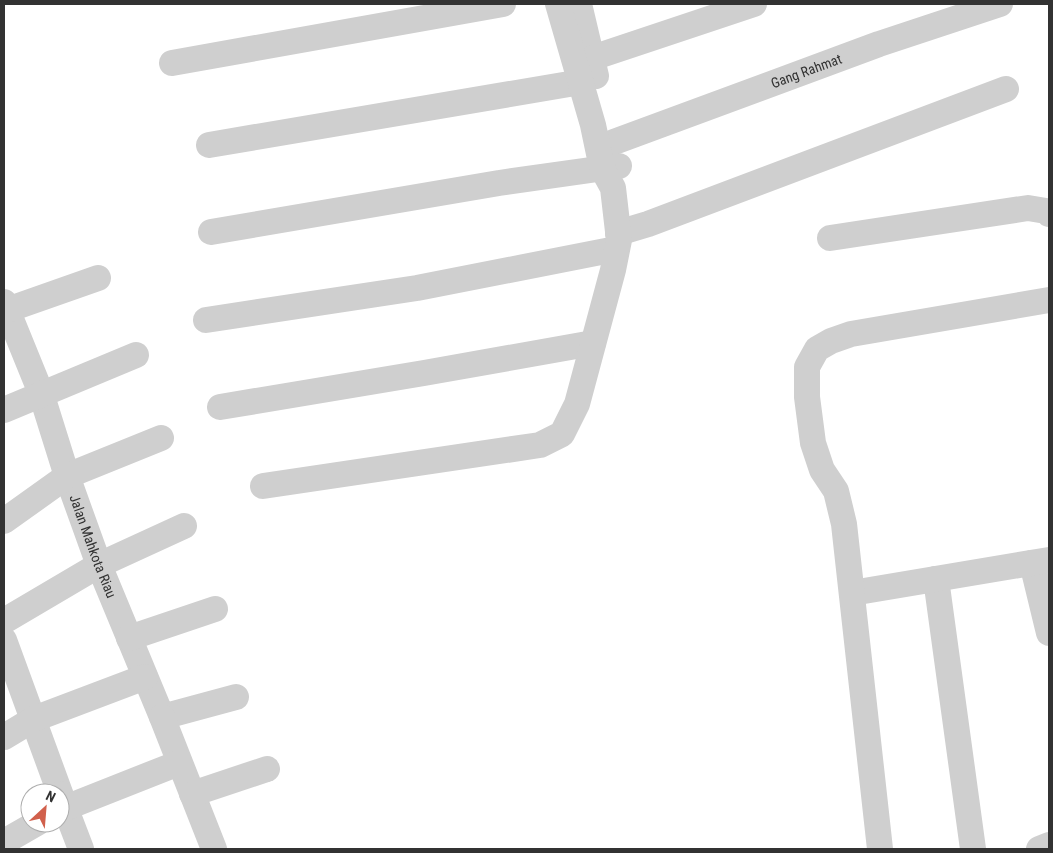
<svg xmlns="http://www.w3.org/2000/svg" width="1053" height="853" font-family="'Roboto Condensed',sans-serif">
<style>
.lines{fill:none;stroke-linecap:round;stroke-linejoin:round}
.minor{stroke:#cfcfcf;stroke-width:26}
.labels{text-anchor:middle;stroke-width:5;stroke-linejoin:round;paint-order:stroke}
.street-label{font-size:14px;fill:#323232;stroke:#fff}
</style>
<rect width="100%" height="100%" fill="#fff"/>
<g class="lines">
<g class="minor">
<path d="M579,4L596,76"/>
<path d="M172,63L503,4"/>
<path d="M577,63L754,4"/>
<path id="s1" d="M614,142L879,44L1000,4"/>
<path d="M209,145L581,82"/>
<path d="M211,232L499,183L619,166"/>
<path d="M618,233L648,224L1006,89"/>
<path d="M830,238L1028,208L1046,211L1049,214"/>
<path id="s2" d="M4,302L41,393L67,476L99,565L162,717L236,697"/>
<path d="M4,311L98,278"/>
<path d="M206,320L417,288L616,249"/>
<path d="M220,407L424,373L593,343"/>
<path d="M4,410L136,355"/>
<path d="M263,486L540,445L562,434L577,404L613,270L619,240L613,188L602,168L593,125L558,4"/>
<path d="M4,521L67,476L161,438"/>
<path d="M1032,563L1049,633"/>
<path d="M936,579L973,849"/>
<path d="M852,593L1049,560"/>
<path d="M4,621L99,565L184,526"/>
<path d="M129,638L215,609"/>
<path d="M4,640L60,793"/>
<path d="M162,717L214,849"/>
<path d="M4,737L34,719L145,677"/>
<path d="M60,794L81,849"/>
<path d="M192,794L267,769"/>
<path d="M60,810L179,763"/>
<path d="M4,842L37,823"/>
<path d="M880,849L844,524L836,491L822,470L813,443L807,397V367L817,349L831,341L851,334L1049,300"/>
<path d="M1039,849L1049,845"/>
</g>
</g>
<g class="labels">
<g class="street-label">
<text dy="5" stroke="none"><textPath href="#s1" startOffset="205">Gang Rahmat</textPath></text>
<text dy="5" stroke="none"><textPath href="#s2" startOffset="260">Jalan Mahkota Riau</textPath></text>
</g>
</g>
<rect width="1053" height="853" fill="none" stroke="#323232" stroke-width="10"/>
<g transform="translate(45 808) rotate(26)"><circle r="24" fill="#ffffff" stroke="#adadad"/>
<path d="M0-4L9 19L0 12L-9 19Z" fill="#d1604c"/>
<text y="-8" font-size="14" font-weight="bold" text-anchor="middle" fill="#323232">N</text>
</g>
</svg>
